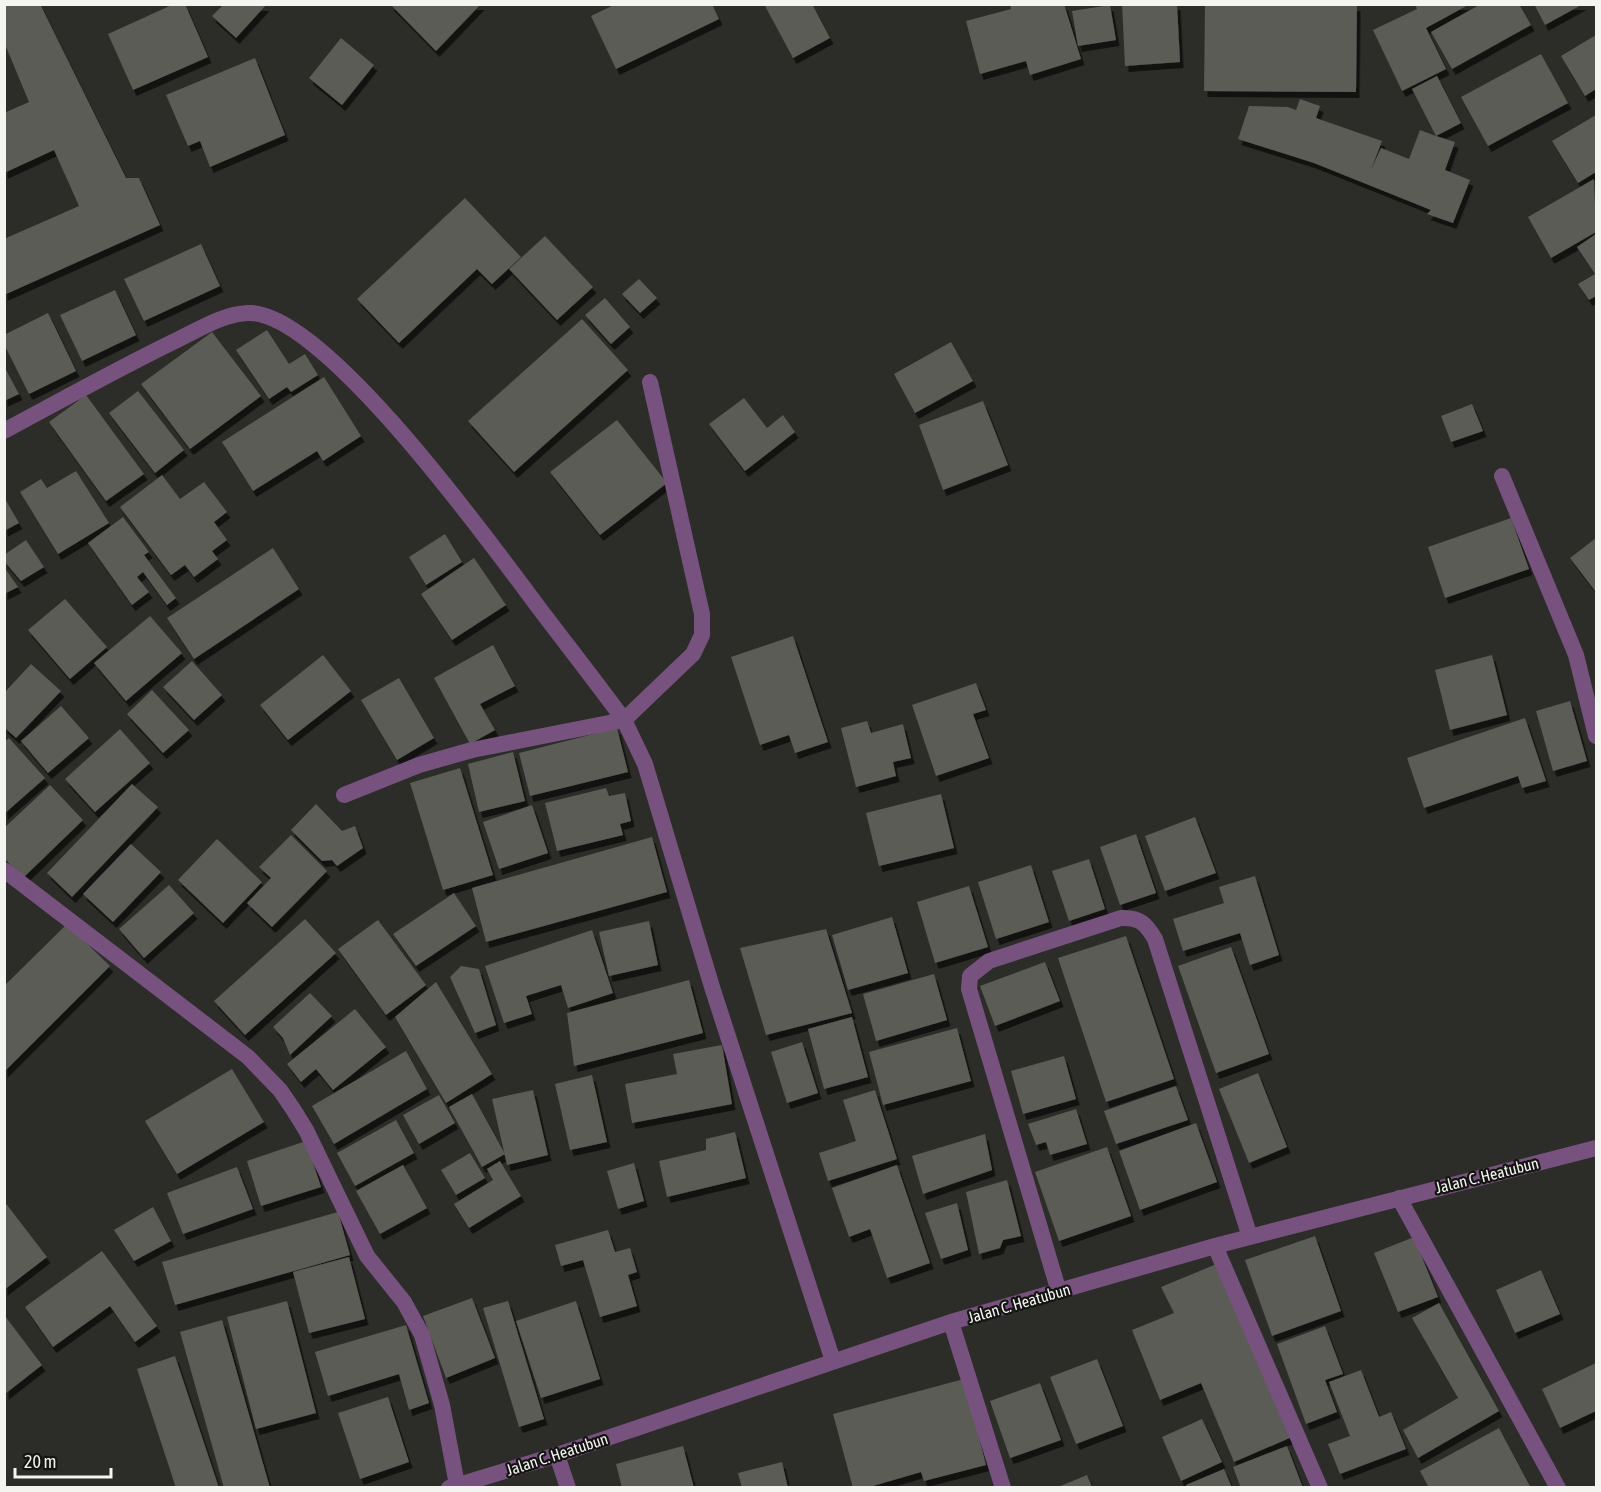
<svg xmlns="http://www.w3.org/2000/svg" width="1601" height="1492" font-family="'Asap Condensed',sans-serif">
<style>
.building{fill:#5b5b56;filter:url(#shadow)}
.lines{fill:none;stroke-linecap:round;stroke-linejoin:round}
.minor{stroke:#78527f;stroke-width:16}
.labels{text-anchor:middle;stroke-width:4.5;stroke-linejoin:round;paint-order:stroke}
.street-label{font-size:16px;fill:#f4f4f1;stroke:#141412}
</style>
<defs>
<filter id="shadow"><feDropShadow dx="3.5" dy="6" stdDeviation="0" flood-color="#0009"/></filter>
</defs>
<rect width="100%" height="100%" fill="#2c2c28"/>
<path class="building" d="M4,4H40L126,178H139L160,225L4,295V239L79,206L54,150L4,173V113L29,102L4,42Z
M174,4H185L208,57L133,90L108,34Z
M390,4H481L436,51Z
M616,4H712L719,19L616,69L591,16Z
M764,4H812L830,38L793,58Z
M1010,4H1064L1081,59L1030,75L1026,61L980,74L966,21L1011,9Z
M1122,4H1177L1180,62L1125,66Z
M1415,4H1470L1426,28L1446,69L1402,91L1373,30L1417,9Z
M1481,4H1519L1531,25L1452,69L1431,32Z
M1534,4H1583L1545,25Z
M223,5H266L236,38L212,16Z
M1110,5L1116,40L1078,46L1072,11Z
M1205,5H1357L1356,92L1204,91Z
M1596,35V89L1585,96L1561,56Z
M341,38L374,65L342,105L309,78Z
M1541,54L1568,103L1488,146L1461,97Z
M255,58L285,135L210,167L200,141L188,146L166,95Z
M1437,76L1461,123L1436,136L1455,142L1445,170L1470,180L1453,223L1427,214L1431,210L1314,163L1238,139L1249,106L1288,107L1296,110L1300,99L1320,106L1316,118L1382,141L1371,170L1381,148L1409,159L1420,130L1436,136L1412,89Z
M1596,115V172L1578,183L1552,141Z
M1594,179L1596,232L1551,258L1528,217Z
M465,198L521,257L492,284L477,269L399,343L357,299Z
M1596,234V296L1589,300L1578,284L1595,274L1577,247Z
M545,236L593,287L557,320L509,269Z
M201,244L220,286L144,321L124,279Z
M639,279L657,298L640,313L622,294Z
M115,290L136,335L82,361L60,315Z
M605,298L630,327L611,344L585,315Z
M48,313L76,371L29,394L4,344V335Z
M582,319L628,370L514,472L468,421Z
M267,330L289,364L305,354L318,375L291,392L287,387L269,399L236,350Z
M212,332L261,396L190,449L141,384Z
M951,342L973,381L915,413L894,374Z
M4,366L19,394L4,401Z
M324,377L361,436L323,461L317,451L253,491L222,442Z
M138,391L184,450L155,473L109,413Z
M86,395L144,474L106,501L49,422Z
M744,398L767,428L783,415L795,432L745,471L709,424Z
M983,401L1008,465L943,490L919,425Z
M1472,404L1483,431L1451,442L1441,416Z
M617,420L667,483L600,535L550,472Z
M76,471L109,523L58,554L20,492L41,479L47,488Z
M162,475L180,499L204,482L227,512L214,522L227,540L212,551L218,559L194,577L185,565L171,575L120,507Z
M4,497L19,523L4,531Z
M123,517L149,552L144,555L176,598L167,605L143,572L137,577L149,592L132,605L88,543Z
M1511,518L1529,569L1445,598L1428,547Z
M445,534L462,562L426,585L409,557Z
M1596,538V592L1570,558Z
M26,540L44,567L21,581L4,561V555Z
M273,548L299,589L194,659L167,618Z
M474,558L506,605L452,640L421,594Z
M4,567L18,587L4,594Z
M65,599L107,647L70,679L28,630Z
M150,616L182,653L126,701L94,663Z
M793,636L828,742L795,753L789,735L760,745L731,657Z
M493,645L515,686L480,704L495,730L470,744L434,678Z
M323,655L351,691L288,740L260,705Z
M1492,655L1507,715L1450,730L1435,670Z
M192,661L222,695L194,720L163,687Z
M31,664L61,691L16,738L4,727V693Z
M399,678L434,738L397,760L361,700Z
M976,683L986,710L973,714L989,758L936,776L912,705Z
M152,690L189,730L163,753L127,714Z
M1570,701L1587,761L1553,771L1536,711Z
M61,706L89,738L48,773L21,741Z
M1525,718L1546,781L1522,788L1518,776L1424,808L1407,758Z
M867,721L871,733L903,724L911,758L893,762L896,776L856,787L841,728Z
M617,728L628,772L530,796L519,753Z
M120,729L150,763L95,812L65,779Z
M9,738L45,778L4,814V742Z
M513,752L525,801L479,812L468,764Z
M460,768L493,875L443,890L410,783Z
M132,784L158,807L72,897L47,873Z
M50,785L83,820L23,878L4,858V828Z
M606,788L609,796L625,793L631,821L620,824L623,835L557,851L545,803Z
M941,794L954,848L879,866L866,813Z
M316,804L342,831L355,826L363,848L337,866L332,860L322,861L291,830Z
M532,805L548,853L499,869L483,822Z
M1195,817L1216,873L1165,891L1145,836Z
M1136,834L1156,893L1120,905L1100,847Z
M291,835L327,871L272,927L247,903L271,878L259,867Z
M652,837L667,892L486,942L472,888Z
M217,839L262,882L223,923L178,880Z
M131,844L161,872L113,922L83,894Z
M1089,859L1105,909L1069,921L1052,871Z
M1031,865L1049,922L996,939L978,882Z
M1255,876L1279,955L1250,965L1240,933L1183,951L1173,919L1224,903L1219,887Z
M169,885L194,913L144,958L119,929Z
M969,886L988,947L935,963L917,902Z
M454,893L476,926L416,966L393,934Z
M892,917L908,973L848,990L832,935Z
M305,919L336,953L245,1035L214,1001Z
M378,920L426,985L386,1015L338,949Z
M649,921L658,965L609,976L599,932Z
M67,924L110,966L4,1072V986Z
M826,929L852,1013L766,1035L740,948Z
M592,930L613,993L568,1008L561,985L526,996L532,1014L504,1023L485,966Z
M1126,936L1174,1079L1106,1102L1058,958Z
M1231,947L1269,1054L1216,1073L1178,966Z
M1045,962L1060,1001L995,1026L980,986Z
M461,966L479,969L496,1025L475,1033L450,977Z
M934,974L947,1020L876,1041L863,994Z
M689,980L703,1033L574,1066L567,1013Z
M436,982L492,1074L446,1103L395,1017Z
M310,993L332,1016L290,1055L283,1038L273,1027Z
M355,1009L386,1047L333,1090L316,1069L301,1082L287,1064Z
M852,1017L868,1077L824,1089L808,1029Z
M957,1028L971,1081L883,1105L869,1052Z
M802,1042L818,1093L787,1103L771,1052Z
M722,1045L732,1104L632,1123L625,1084L677,1074L673,1054Z
M406,1051L427,1089L334,1144L312,1106Z
M1064,1056L1076,1099L1023,1114L1011,1071Z
M232,1069L264,1122L177,1174L145,1121Z
M1258,1073L1287,1147L1249,1163L1219,1089Z
M592,1075L607,1142L570,1150L555,1084Z
M1176,1086L1188,1120L1116,1144L1104,1111Z
M533,1090L548,1155L507,1165L492,1099Z
M875,1090L897,1159L828,1181L819,1153L856,1141L843,1100Z
M472,1094L505,1154L482,1167L449,1107Z
M439,1095L455,1123L419,1144L403,1115Z
M1076,1109L1087,1144L1050,1155L1046,1142L1036,1145L1028,1124Z
M396,1120L414,1153L355,1186L337,1153Z
M1196,1123L1217,1182L1140,1210L1119,1151Z
M735,1132L746,1178L667,1197L659,1161L706,1150V1139Z
M985,1134L992,1170L923,1194L912,1156Z
M306,1141L321,1187L261,1206L247,1161Z
M1107,1147L1131,1216L1059,1241L1035,1172Z
M470,1153L485,1178L456,1195L441,1170Z
M500,1161L521,1196L469,1228L454,1204L493,1180L487,1169Z
M634,1163L644,1201L618,1209L607,1171Z
M403,1165L427,1208L380,1234L356,1191Z
M897,1165L930,1263L887,1278L870,1229L849,1237L832,1188Z
M237,1167L253,1209L183,1234L167,1193Z
M1007,1180L1021,1236L1003,1240L1000,1248L979,1254L966,1192Z
M4,1201L47,1257L4,1290Z
M957,1203L968,1250L941,1259L925,1213Z
M153,1207L171,1241L134,1261L114,1230Z
M338,1212L350,1255L175,1305L162,1262Z
M608,1230L615,1252L630,1248L637,1272L628,1275L637,1306L600,1317L583,1260L561,1266L555,1245Z
M1315,1236L1341,1311L1272,1336L1245,1260Z
M1414,1237L1438,1297L1398,1312L1374,1253Z
M102,1251L157,1326L135,1342L110,1306L53,1347L25,1307Z
M349,1257L365,1319L309,1333L293,1272Z
M1219,1263L1292,1437L1234,1462L1201,1383L1160,1400L1132,1330L1174,1313L1161,1287Z
M1541,1270L1560,1314L1515,1333L1496,1290Z
M472,1298L495,1358L446,1378L423,1316Z
M287,1301L316,1413L256,1429L227,1317Z
M508,1301L544,1419L519,1427L483,1308Z
M576,1301L600,1379L541,1398L516,1321Z
M1439,1303L1499,1411L1418,1458L1403,1430L1458,1398L1412,1318Z
M5,1316L42,1365L5,1394Z
M222,1320L270,1488H224L180,1332Z
M406,1325L429,1403L409,1410L399,1374L328,1396L315,1352Z
M1325,1326L1343,1374L1325,1380L1337,1412L1306,1424L1277,1344Z
M175,1356L219,1488H176L137,1369Z
M1097,1359L1123,1426L1076,1444L1050,1377Z
M1596,1363V1411L1560,1428L1542,1389Z
M1361,1370L1379,1417L1391,1412L1406,1449L1340,1474L1328,1444L1350,1436L1329,1382Z
M964,1379L986,1465L924,1481L921,1472L866,1488H853L833,1414Z
M1040,1383L1061,1440L1010,1458L990,1401Z
M388,1397L409,1462L360,1479L338,1413Z
M1202,1419L1222,1462L1181,1481L1162,1437Z
M1499,1428L1531,1488H1429L1420,1471Z
M683,1446L694,1488H622L616,1464Z
M1287,1446L1303,1488H1241L1233,1467Z
M782,1462L788,1488H742L738,1473Z
M1224,1469L1232,1488H1187L1186,1485Z
M1087,1475L1092,1487H1058Z"/>
<g class="lines">
<path class="minor" d="M4,431C62,400 119,368 177,340C200,329 223,314 248,313C323,309 493,547 539,608C567,645 596,682 624,720L645,764L712,987L833,1361
M1502,476L1576,655L1596,736
M344,795L419,765L472,750L624,720L693,654L702,635V614L650,382
M4,870L248,1057L280,1090L293,1109L306,1130L367,1256L404,1302L422,1335L442,1405L457,1485
M1399,1198L1558,1488
M1215,1246L1320,1488
M1059,1292L969,989L970,976L989,961L1121,918C1140,917 1146,924 1155,939L1250,1237
M951,1322L1003,1488
M557,1455L568,1488
M449,1488L557,1455L951,1322L1215,1246L1596,1148"/>
</g>
<g class="labels">
<g class="street-label">
<text transform="translate(1487 1175) rotate(-14)" y="6">Jalan C. Heatubun</text>
<text transform="translate(1019 1303) rotate(-16)" y="6">Jalan C. Heatubun</text>
<text transform="translate(557 1454) rotate(-18)" y="6">Jalan C. Heatubun</text>
</g>
</g>
<rect width="1601" height="1492" fill="none" stroke="#f4f4f1" stroke-width="12"/>
<path d="M15 1468v9h96v-9" fill="none" stroke="#f4f4f1" stroke-width="3"/>
<text x="24" y="1468" font-size="18" fill="#f4f4f1" stroke="#141412" stroke-width="4.5" paint-order="stroke">20 m</text>
</svg>
